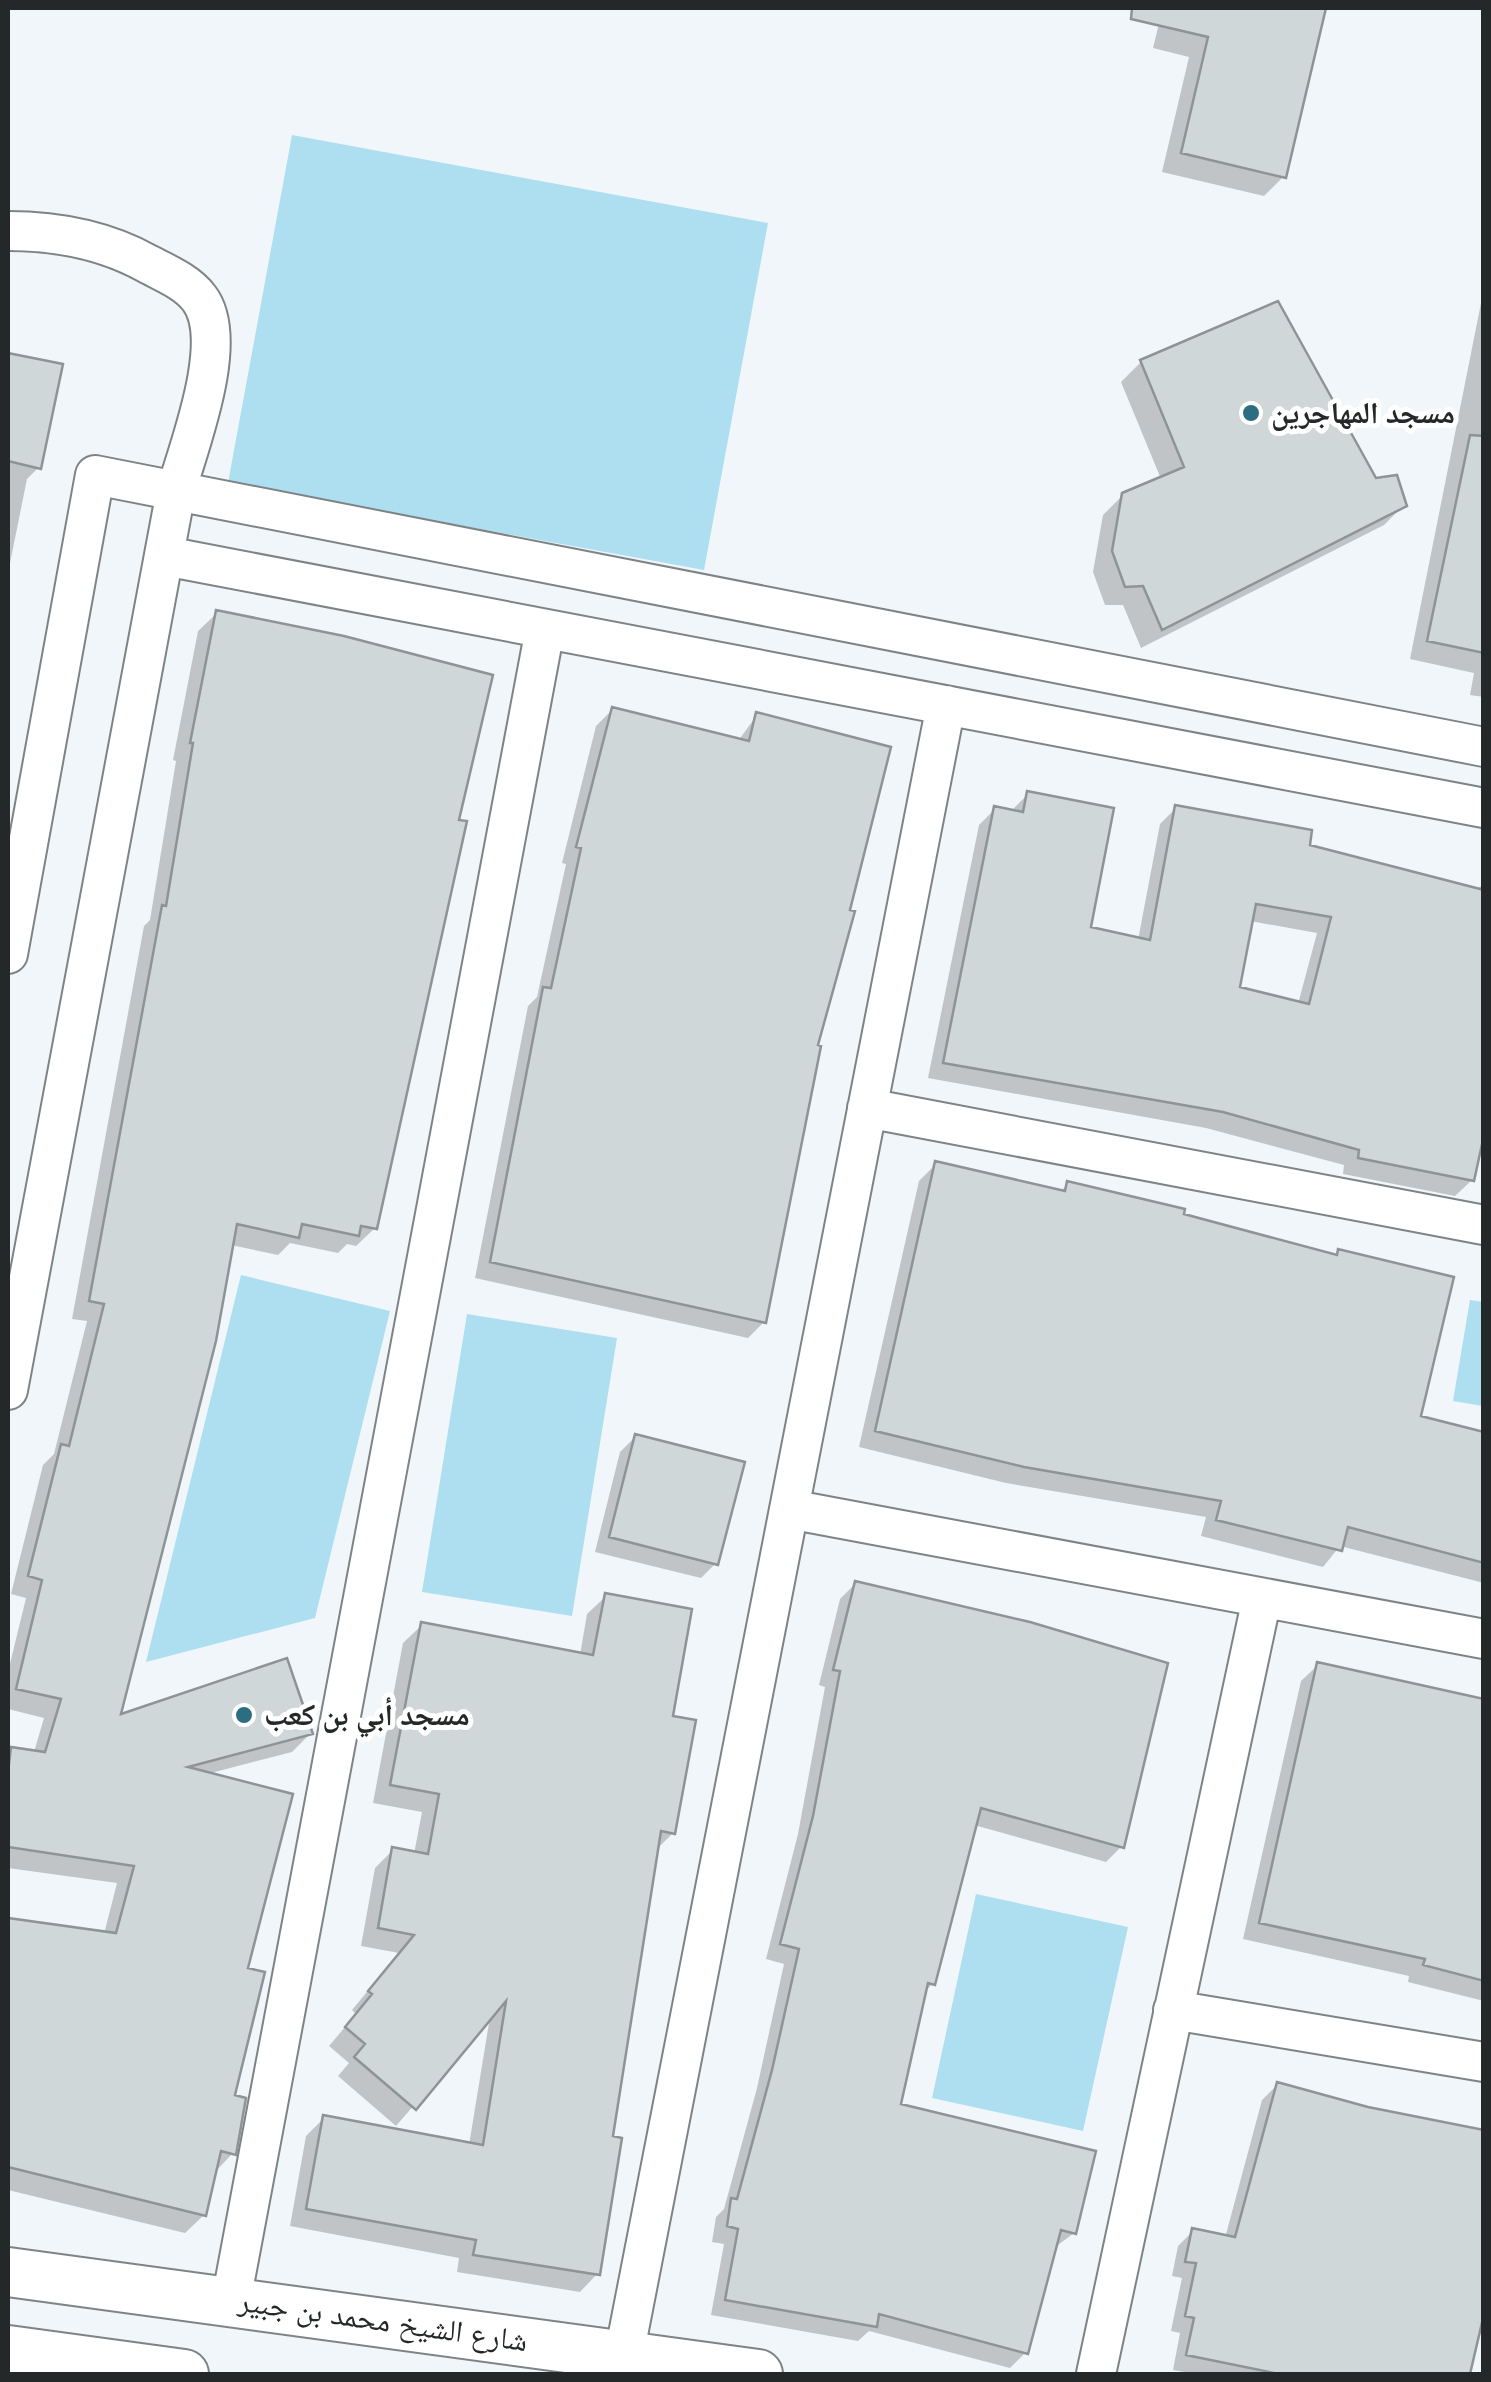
<svg xmlns="http://www.w3.org/2000/svg" width="1491" height="2382" font-family="Inter,'Noto Naskh Arabic',sans-serif">
<style>
.green{fill:#aedff1}
.shadow{fill:#0003;fill-rule:evenodd}
.building{fill:#d0d7d9;stroke:#8e9496;stroke-width:2.5;fill-rule:evenodd}
.lines{fill:none;stroke-linecap:round;stroke-linejoin:round}
.minor-casing{stroke:#7e8486;stroke-width:42}
.major-casing{stroke:#7e8486;stroke-width:52}
.minor{stroke:#fff;stroke-width:38}
.major{stroke:#fff;stroke-width:48}
.poi-dot{fill:#2c6d81;stroke:#fff;stroke-width:4}
.labels{text-anchor:middle;stroke-width:10;stroke-linejoin:round;paint-order:stroke}
.poi-label{font-size:30px;font-weight:bold;fill:#252829;stroke:#fff;text-anchor:start}
.street-label{font-size:30px;fill:#252829;stroke:#fff}
</style>
<rect width="100%" height="100%" fill="#f0f6f9"/>
<path class="green" d="M292,135L768,223L704,570L228,483Z
M241,1275L390,1311L315,1618L146,1662Z
M1470,1300L1483,1302V1406L1453,1401Z
M467,1314L617,1338L572,1616L422,1592Z
M976,1894L1128,1927L1083,2131L932,2098Z"/>
<path class="shadow" d="M1155,8H1324L1284,176L1264,196L1162,172L1189,57L1153,48L1162,11Z
M1484,288V697L1470,695L1474,673L1410,659Z
M8,355L60,366L39,467L27,479L8,573Z
M1141,362L1374,481L1404,505L1384,525L1141,648L1123,605H1105L1093,572L1103,515L1123,495L1161,479L1121,382Z
M217,613L456,821L375,1228L356,1246L347,1244L338,1253L290,1243L278,1255L231,1245L117,1718L310,1734L292,1752L207,1774L244,1969L232,2097L233,2153L214,2173L204,2215L185,2233L8,2190V1921L104,1934L117,1883L8,1868V1754L12,1749L34,1752L44,1718L8,1709V1672L26,1598L11,1594L43,1465L54,1454L87,1321L72,1319L144,926L150,920L176,761L173,760L198,631Z
M612,710L738,741L757,715L764,1322L748,1338L475,1278L528,1006L537,997L566,864L562,863L596,726Z
M1028,794L1088,928L1138,940L1160,824L1176,808L1473,890L1484,885V1123L1472,1180L1455,1196L1343,1174L1344,1165L1206,1128L928,1078L979,825L995,809L1012,810ZM1250,921L1317,933L1298,1004L1237,988Z
M936,1164L1060,1192L1068,1184L1334,1257L1339,1252L1418,1418L1484,1435V1583L1340,1546L1323,1567L1201,1536L1206,1517L1006,1483L859,1447L919,1181Z
M635,1437L716,1563L701,1578L595,1552L620,1452Z
M856,1583L1122,1846L1106,1862L974,1825L933,1983L923,1994L898,2106L1074,2233L1054,2248L1026,2352L1010,2368L869,2331L858,2341L711,2315L724,2244L712,2242L716,2217L724,2209L757,2088L784,1964L766,1959L798,1834L825,1687L819,1685L840,1599Z
M606,1596L670,1718L673,1833L656,1850L610,2138L598,2273L580,2292L457,2272L459,2258L290,2226L306,2136L324,2118L469,2145L490,2017L396,2126L338,2076L349,2063L329,2046L356,2014L352,2010L399,1953L361,1946L375,1868L393,1850L414,1854L422,1812L373,1803L403,1643L422,1625L580,1655L587,1614Z
M1318,1665L1484,1701V2001L1408,1982L1409,1976L1243,1939L1301,1681Z
M1277,2085L1367,2110L1484,2302L1467,2374H1195L1173,2370L1180,2333L1171,2331L1182,2278L1172,2276L1178,2246L1193,2231L1225,2238L1262,2100Z"/>
<path class="building" d="M1132,8H1326L1286,178L1181,153L1208,37L1131,19Z
M1278,301L1376,478L1397,475L1407,506L1162,630L1143,586L1125,587L1112,551L1122,493L1184,467L1140,360Z
M8,353L63,364L41,469L8,461Z
M1470,435L1484,436V653L1427,641Z
M216,610L344,636L493,675L459,820L467,821L377,1229L361,1226L359,1236L302,1224L299,1238L237,1224L216,1341L121,1714L287,1658L313,1734L188,1767L293,1794L248,1968L265,1972L235,2095L246,2098L236,2155L221,2151L206,2216L8,2167V1918L116,1933L134,1866L8,1847V1772L11,1747L45,1752L61,1699L16,1689L42,1580L28,1576L61,1444L69,1446L104,1304L89,1301L162,905L166,906L193,743H190Z
M612,707L749,741L756,712L891,747L850,910L855,911L818,1045L821,1046L766,1323L490,1262L543,987L551,988L581,848L576,847Z
M1027,791L1114,808L1091,927L1150,940L1175,805L1312,830L1310,845L1484,890V1135L1474,1181L1358,1158L1359,1150L1223,1112L943,1063L994,806L1023,812ZM1256,904L1331,917L1309,1004L1240,987Z
M935,1161L1065,1191L1067,1181L1185,1209L1184,1214L1337,1255L1338,1249L1454,1277L1421,1416L1484,1432V1563L1348,1527L1342,1551L1216,1520L1221,1501L1024,1467L875,1431Z
M635,1434L745,1462L718,1565L609,1537Z
M855,1581L1030,1622L1168,1663L1124,1848L981,1808L935,1985L928,1983L901,2104L1096,2151L1076,2234L1061,2230L1028,2354L879,2314L877,2327L725,2300L738,2229L727,2226L731,2198L737,2199L772,2070L799,1949L780,1944L813,1816L840,1671L833,1670Z
M605,1593L692,1609L673,1716L696,1720L675,1834L661,1831L613,2136L622,2138L600,2275L473,2255L476,2240L306,2209L323,2115L483,2145L506,2001L416,2110L354,2057L365,2044L345,2027L372,1994L368,1991L414,1935L378,1928L392,1847L428,1854L439,1794L390,1785L421,1622L593,1655Z
M1317,1662L1484,1699V1981L1423,1965L1425,1959L1259,1923Z
M1277,2082L1368,2107L1484,2130V2314L1470,2374H1279L1186,2355L1194,2318L1185,2316L1196,2263L1185,2262L1192,2228L1235,2237Z"/>
<g class="lines">
<defs>
<path id="minor" d="M8,231C56,231 105,240 148,264C165,273 187,282 199,298C231,339 189,446 176,491L8,1390
M165,556L1484,808
M8,954L95,475L1484,747
M867,1108L1484,1225
M789,1509L1484,1639
M1173,2010L1484,2062
M231,2301L545,629
M624,2355L946,705
M1096,2374L1262,1598"/>
<path id="major" d="M8,2272L758,2374
M8,2350L184,2374"/>
</defs>
<use href="#minor" class="minor-casing"/>
<use href="#major" class="major-casing"/>
<use href="#minor" class="minor"/>
<use href="#major" class="major"/>
</g>
<g class="poi-dot">
<circle cx="1251" cy="413" r="10"/>
<circle cx="244" cy="1715" r="10"/>
</g>
<g class="labels">
<g class="poi-label">
<text x="1271" y="423">مسجد المهاجرين</text>
<text x="264" y="1725">مسجد أبي بن كعب</text>
</g>
<g class="street-label">
<text transform="translate(383 2321) rotate(8)" y="10">شارع الشيخ محمد بن جبير</text>
</g>
</g>
<rect width="1491" height="2382" fill="none" stroke="#252829" stroke-width="20"/>
</svg>
